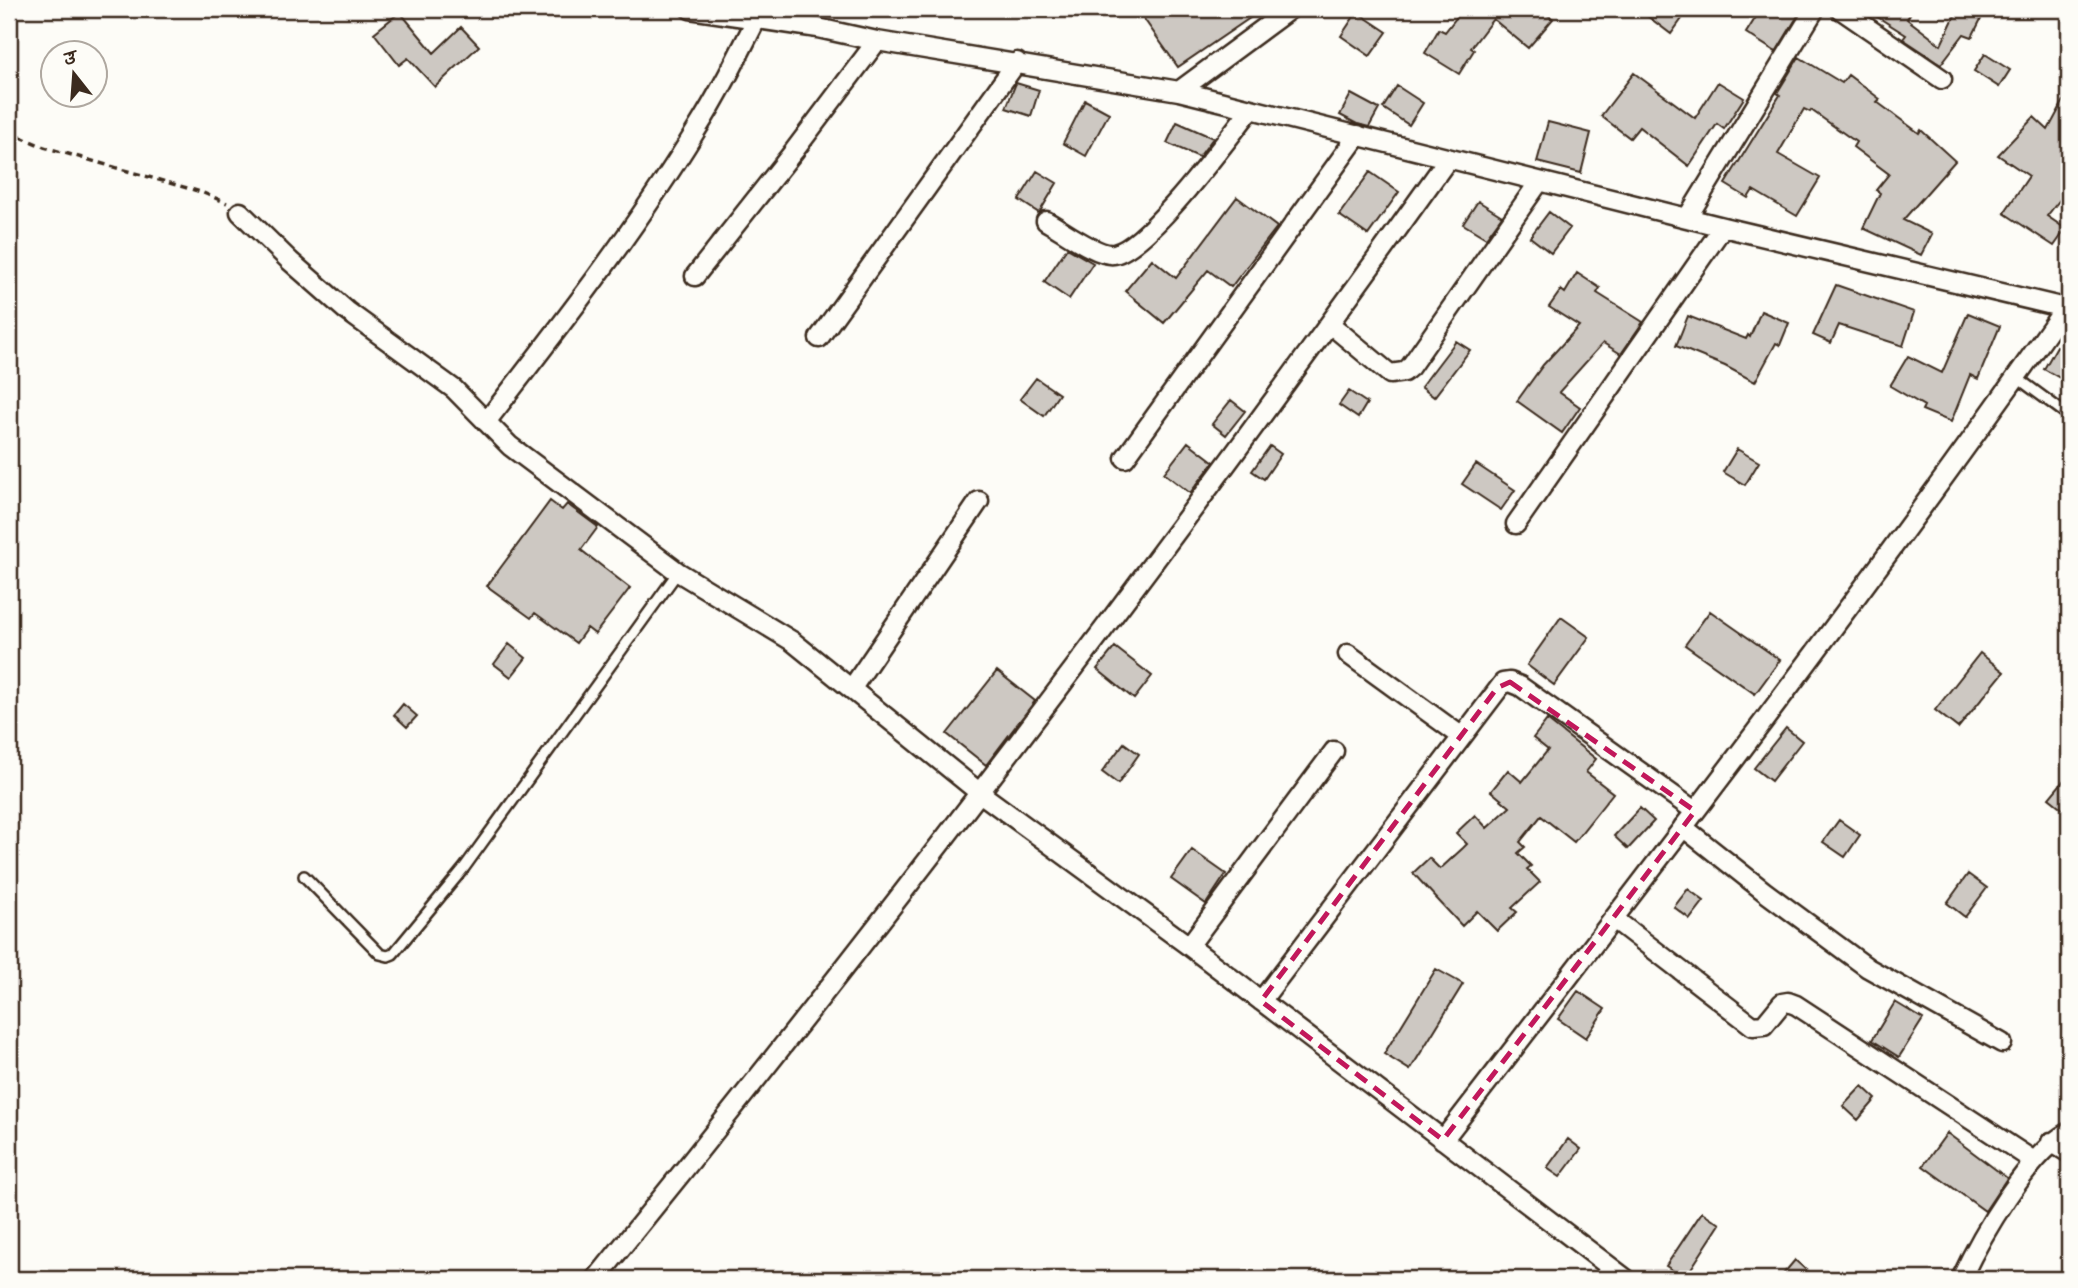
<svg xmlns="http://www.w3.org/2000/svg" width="2078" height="1288" font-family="Kalam,'Playpen Sans Deva',sans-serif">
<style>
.building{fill:#cdc8c2;stroke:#3b2a1e;stroke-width:2}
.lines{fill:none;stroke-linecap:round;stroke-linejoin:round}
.lane-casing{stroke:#3b2a1e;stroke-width:14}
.street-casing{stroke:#3b2a1e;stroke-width:23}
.path{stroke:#3b2a1e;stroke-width:3.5;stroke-dasharray:7 5;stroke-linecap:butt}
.lane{stroke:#fdfcf7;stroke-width:9}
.street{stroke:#fdfcf7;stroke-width:18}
.marked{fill:none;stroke:#c2185b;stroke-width:5;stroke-dasharray:14 9;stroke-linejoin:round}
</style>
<rect width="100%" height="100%" fill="#fdfcf7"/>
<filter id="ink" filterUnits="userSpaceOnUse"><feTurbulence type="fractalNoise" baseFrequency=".0143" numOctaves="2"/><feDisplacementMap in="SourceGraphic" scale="14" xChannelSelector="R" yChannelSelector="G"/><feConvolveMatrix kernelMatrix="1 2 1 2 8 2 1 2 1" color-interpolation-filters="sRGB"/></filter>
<g filter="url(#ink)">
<path class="building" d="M1137,9H1263L1178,67Z
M1463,9H1540L1553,19L1528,48L1493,19L1471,48L1474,50L1459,74L1425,53L1439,29L1445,32Z
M1638,9H1689L1671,34Z
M1761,9H1802L1776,52L1746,33Z
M1865,9H1913L1907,19L1941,45L1958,9H1986L1972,37L1964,34L1941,64L1903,39L1906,35Z
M400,12L434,53L461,27L479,46L435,87L408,58L399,65L374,33Z
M1357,12L1387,32L1370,56L1341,36Z
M1985,54L2010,70L1999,87L1974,71Z
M1799,57L1842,83L1848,75L1880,99L1877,102L1919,133L1921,130L1955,161L1903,220L1932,234L1921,255L1863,228L1880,193L1876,190L1889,174L1853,147L1856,142L1811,110L1810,112L1804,109L1778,154L1820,178L1797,216L1753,190L1748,198L1725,184L1780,95L1777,93Z
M1634,73L1695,118L1718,82L1744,98L1724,129L1717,124L1689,166L1639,127L1630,138L1601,116Z
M1016,83L1039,90L1031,116L1006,108Z
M1397,86L1423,103L1409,125L1383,108Z
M2069,91V188L2047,216L2066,229L2054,246L2004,213L2029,176L1998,155L2034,117L2048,130Z
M1351,94L1379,109L1369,127L1357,124L1340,115Z
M1085,100L1109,113L1086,156L1063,143Z
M1177,122L1213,138L1199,157L1167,143Z
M1548,122L1591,133L1581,173L1537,162Z
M1037,171L1057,183L1039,213L1019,200Z
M1370,172L1399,192L1368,235L1339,215Z
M1237,197L1277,227L1231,287L1208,270L1164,323L1125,291L1152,259L1176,278Z
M1478,201L1502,216L1486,238L1463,224Z
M1549,212L1570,228L1551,253L1530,237Z
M1067,248L1093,263L1069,299L1044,282Z
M1577,273L1600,288L1597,293L1643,322L1621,354L1603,343L1559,392L1580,407L1562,433L1517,401L1543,365L1579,326L1549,307L1561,290L1565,293Z
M1836,285L1914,312L1903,346L1839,325L1831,343L1813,335Z
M1761,311L1789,323L1780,345L1776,343L1755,382L1725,366L1676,346L1688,316L1746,339L1748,335L1750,337Z
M1968,313L2000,326L1978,379L1970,375L1951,422L1922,410L1924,406L1890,386L1908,356L1942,373Z
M1456,341L1470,350L1434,397L1421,387Z
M2057,346L2069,352V383L2044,369Z
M1036,378L1059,394L1044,416L1020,399Z
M1349,391L1367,403L1358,418L1339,405Z
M1231,400L1245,411L1226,435L1212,424Z
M1188,442L1214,462L1190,493L1164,473Z
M1270,446L1281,454L1264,479L1252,471Z
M1737,449L1759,462L1745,485L1723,472Z
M1476,464L1515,490L1501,510L1462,484Z
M550,501L562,510L567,504L598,527L581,550L630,588L595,634L587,628L576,643L535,613L531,618L487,586Z
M1710,611L1780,660L1755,694L1685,645Z
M1561,617L1589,637L1554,685L1527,665Z
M509,644L526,658L511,677L494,664Z
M1115,647L1152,676L1134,699L1097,669Z
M1980,653L2004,672L1958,728L1935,710Z
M997,671L1035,701L986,765L947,734Z
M403,704L417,716L407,727L394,715Z
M1547,720L1596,759L1586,772L1613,793L1574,842L1541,816L1520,842L1525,847L1518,853L1531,866L1527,869L1540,882L1512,908L1517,912L1497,931L1477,911L1462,926L1413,873L1429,858L1440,869L1463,848L1467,844L1456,833L1475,815L1487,828L1510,807L1491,791L1508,770L1522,782L1548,750L1533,738Z
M1786,728L1802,741L1771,781L1754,768Z
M1124,743L1139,754L1118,784L1102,772Z
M2069,774V814L2049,798Z
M1640,808L1654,821L1628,849L1614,836Z
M1839,820L1860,835L1845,857L1823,842Z
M1192,850L1226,874L1206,904L1171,879Z
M1968,874L1987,888L1965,917L1947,903Z
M1688,889L1704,901L1690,919L1674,907Z
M1436,969L1463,984L1410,1070L1384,1054Z
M1578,991L1605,1009L1586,1038L1558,1019Z
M1895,1002L1923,1019L1899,1057L1872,1040Z
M1862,1086L1876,1099L1858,1120L1843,1106Z
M1947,1133L2007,1178L1985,1211L1923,1166Z
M1568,1139L1581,1149L1560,1177L1547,1168Z
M1702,1212L1720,1224L1685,1278L1666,1266Z
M1795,1260L1816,1279H1779Z"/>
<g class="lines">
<defs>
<path id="lane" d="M2016,377L2069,416
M304,876L380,954L388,956L393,954L464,868L678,572"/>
<path id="street" d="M690,9L818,28L877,41L1179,91L1723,227L2069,309
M1840,9L1942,79
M1179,91L1290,9
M240,212L290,261L347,311L454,389L510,446L678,572L792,641L980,793L1189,946L1626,1279
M1687,218L1815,9
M1046,221C1061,229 1098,257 1114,254C1148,248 1227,139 1251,109
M695,276L794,151L877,41
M1330,324L1390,374L1404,372L1410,367L1539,182
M819,338L1017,62
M486,422C559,328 633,233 695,132C718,96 737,58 756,20
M1125,458L1358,135
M1516,524L1723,227
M1348,654L1461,736
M852,688L979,501
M1683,827L1765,892L1868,968L2002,1043
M1614,919L1753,1026L1764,1025L1782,1003L1788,1002L1796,1005L2034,1161
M1189,946L1334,751
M1261,1001L1503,683L1510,682L1520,686L1695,811
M1443,1140C1655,866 1866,591 2065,308
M2051,1142L2069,1153
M596,1279C892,915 1175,541 1448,159
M1961,1279C1980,1238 2029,1152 2069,1132"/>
</defs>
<use href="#lane" class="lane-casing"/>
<use href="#street" class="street-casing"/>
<path class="path" d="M9,132L44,147L201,192L227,203"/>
<use href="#lane" class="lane"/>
<use href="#street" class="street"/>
</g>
</g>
<path class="marked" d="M1510,682L1695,811L1443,1140L1261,1001L1497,688Z"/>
<rect width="2078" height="1288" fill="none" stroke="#fdfcf7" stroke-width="35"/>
<rect x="18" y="18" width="2043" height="1253" fill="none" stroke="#3b2a1e" stroke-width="2.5" filter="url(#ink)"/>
<g transform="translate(74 74) rotate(343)"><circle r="33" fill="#fdfcf7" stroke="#afa8a0" stroke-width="2"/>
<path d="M0-5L12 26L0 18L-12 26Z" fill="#3b2a1e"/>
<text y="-10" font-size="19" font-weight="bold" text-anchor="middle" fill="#3b2a1e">उ</text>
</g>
</svg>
